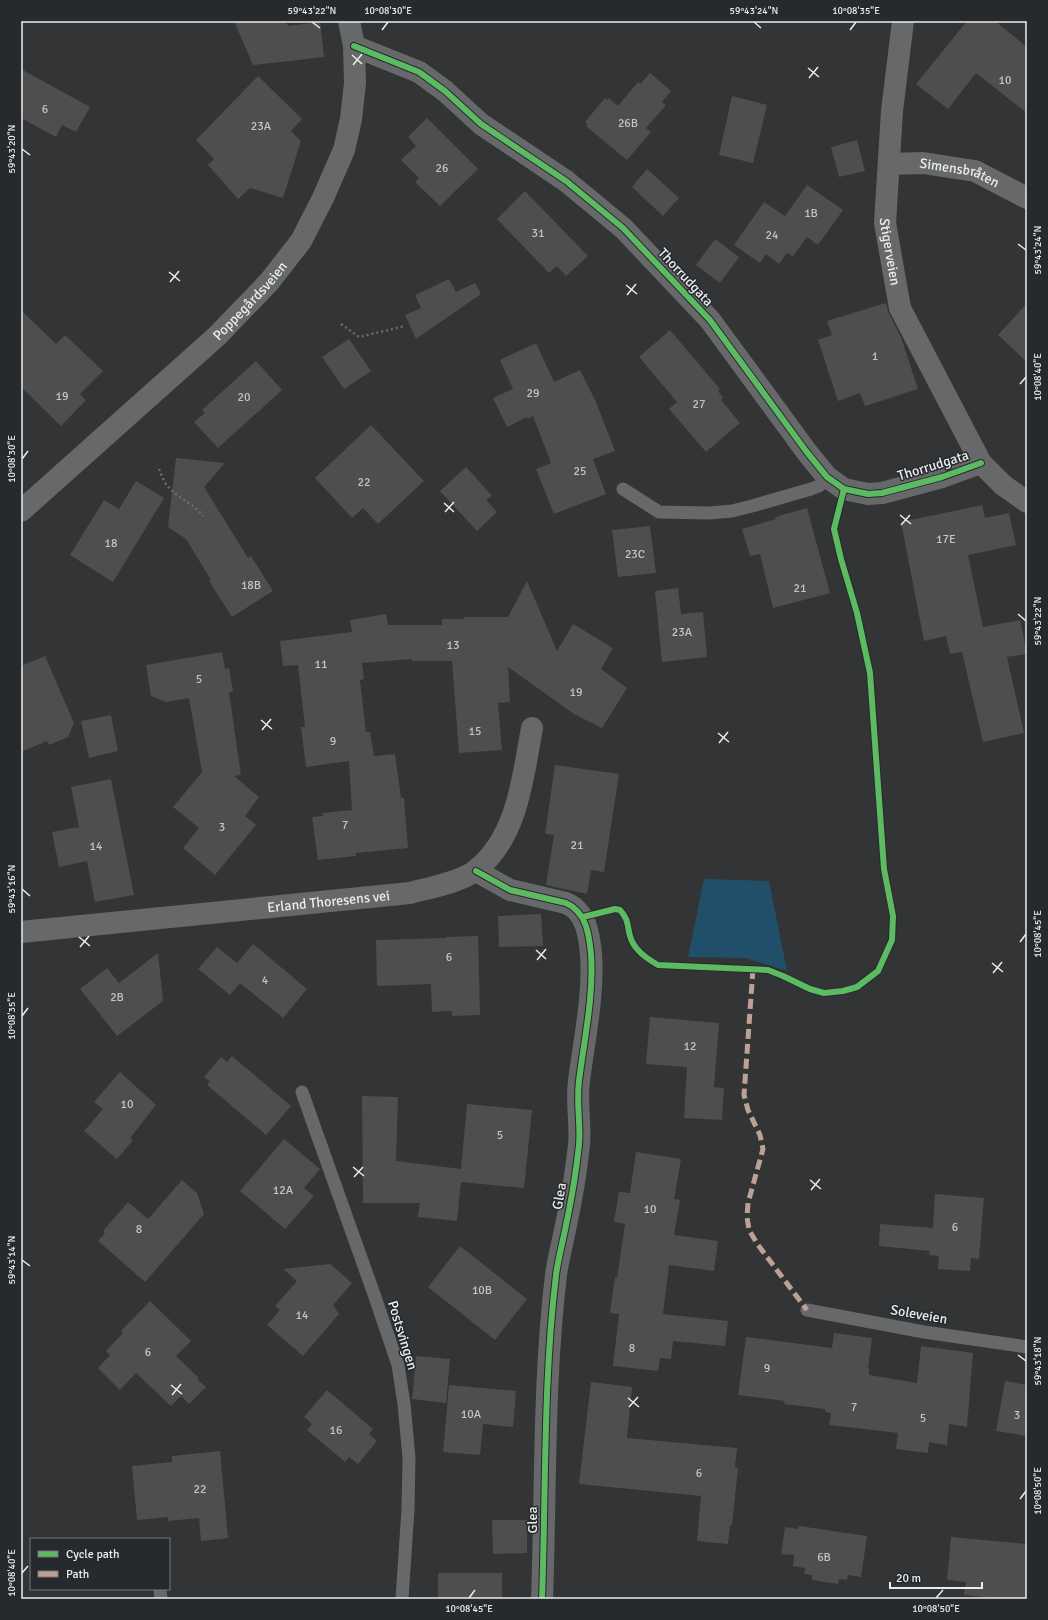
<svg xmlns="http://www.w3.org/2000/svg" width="1048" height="1620" font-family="Signika,sans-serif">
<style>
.green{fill:#214f6a}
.building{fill:#4e4e4f}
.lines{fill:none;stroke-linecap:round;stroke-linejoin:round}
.path{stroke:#6b6c6d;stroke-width:2.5;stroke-dasharray:2 3;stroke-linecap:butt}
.service{stroke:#666869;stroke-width:13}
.minor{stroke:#666869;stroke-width:22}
.quiet{stroke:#bda197;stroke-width:5;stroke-dasharray:10 5;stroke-linecap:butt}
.cycleway-casing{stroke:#272a2c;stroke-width:8}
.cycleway{stroke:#5cba63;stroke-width:6}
.ticks{fill:none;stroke:#eaecee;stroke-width:1.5}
.labels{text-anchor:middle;stroke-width:3;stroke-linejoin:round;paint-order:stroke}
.number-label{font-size:12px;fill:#c3c4c6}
.street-label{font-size:14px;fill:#eaecee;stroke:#272a2c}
.neatline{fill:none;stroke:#eaecee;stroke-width:1.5}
.ticks-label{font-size:10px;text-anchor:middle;fill:#eaecee}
</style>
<rect width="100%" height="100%" fill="#323435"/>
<path class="green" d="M704,879L769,881L787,971L746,958L688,957Z"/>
<path class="building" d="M234,21H286L288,26L320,22L324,57L253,65Z
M967,21H995L1027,47V113L976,73L948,109L916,84Z
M21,69L90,107L76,132L62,125L56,137L21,118Z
M650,73L671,91L662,102L666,105L646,128L651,132L627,160L586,126L587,124L585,122L605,98L607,100L609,98L618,106L638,82L640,84Z
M258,76L302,119L291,131L301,141L283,198L250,188L238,199L208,165L214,159L196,140Z
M732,96L767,105L753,163L719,155Z
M427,118L478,169L440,206L415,182L419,178L401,160L416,146L408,137Z
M857,140L865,171L839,177L831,147Z
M647,169L679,198L663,216L632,187Z
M807,185L843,210L818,245L807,237L793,256L787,253L779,264L766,254L760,263L734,245L764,202L785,216Z
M525,191L588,256L566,276L557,266L549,273L497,219Z
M715,239L739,257L720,283L696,265Z
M449,279L456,292L475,283L481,294L416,339L405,315L421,308L415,295Z
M886,303L889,314L901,337L918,389L865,406L860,393L838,401L818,340L832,335L827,321Z
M1027,303V362L998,335Z
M21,310L56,344L65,335L103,371L80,394L86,400L61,426L21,387Z
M670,330L720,389L718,391L723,398L721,400L740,423L706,452L669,409L677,402L639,357Z
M349,339L371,371L344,389L322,357Z
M536,343L554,382L580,370L596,402L615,451L593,459L606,494L554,514L536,469L551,463L533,416L527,419V417L507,427L493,398L513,389L500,360Z
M256,361L282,390L218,448L194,422L205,413L202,410Z
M371,425L424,481L378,524L363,508L352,518L315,478Z
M176,458L225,463L204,487L248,558L251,556L273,591L232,617L209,581L211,580L186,539L168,527Z
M466,467L492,496L486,500L497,512L477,531L440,491Z
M136,481L164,498L113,582L70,555L104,500L119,509Z
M982,505L985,518L1009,513L1016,545L968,555L983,627L1020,620L1027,654L1007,657L1024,733L983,742L962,652L950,654L946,636L924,641L901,522Z
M807,508L830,593L773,608L760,554L750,556L742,529L776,519L775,517Z
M650,526L656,573L618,577L612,530Z
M527,581L557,651L573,624L613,648L601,669L627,688L602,728L574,714L508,667L510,702L498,703L502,750L459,753L452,661H412V659L362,663L364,679L360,680L366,732H370L374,756L395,754L401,798H404L408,848L356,853V856L318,860L312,817L323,816V813L352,810L349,761L306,767L301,727H305L298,665L283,666L280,641L352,632L350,620L386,614L388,625H442V619H463L464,617H508Z
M678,588L681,614L703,612L707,657L662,662L655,591Z
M222,652L225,669L229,668L233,692H229L241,775L234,776L259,797L245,816L256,825L215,875L183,848L199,828L173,807L202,772L189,698L166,702L151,696L146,665Z
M45,656L74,723L68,737L49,745L47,741L21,752V666Z
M111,715L118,751L89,758L81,721Z
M555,765L619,774L604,872L591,870L587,894L546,885L554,835L545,834Z
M111,779L134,895L95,902L87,861L59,867L52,832L79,827L71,787Z
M541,914L543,946L499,947L498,916Z
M478,936L480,1015L452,1016V1011L432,1012L431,984L377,986L376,940L446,938V937Z
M253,944L307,989L283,1018L240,983L230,995L198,969L217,947L237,963Z
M158,953L163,1001L117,1036L80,989L107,968L119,983Z
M650,1017L719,1023L714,1087L724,1088L722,1120L684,1118L687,1067L646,1064Z
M232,1056L291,1106L266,1135L207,1085L210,1081L204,1077L221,1057L227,1062Z
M120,1072L156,1105L130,1138L133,1140L117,1159L84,1131L103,1109L94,1102Z
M362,1096L398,1097L396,1161L461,1169L467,1104L532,1110L524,1188L461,1182L457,1221L418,1217L420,1203H363Z
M284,1139L320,1169L304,1188L314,1196L285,1229L240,1191Z
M636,1152L681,1159L674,1199L680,1200L674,1235L718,1241L714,1271L669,1265L663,1314L728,1321L725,1346L673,1341L671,1359L660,1358L658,1371L613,1366L619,1314L610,1313L615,1277L617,1278L625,1224L614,1222L619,1192L630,1193Z
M182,1180L197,1193L204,1214L145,1282L98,1241L105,1233L103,1231L128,1202L148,1219Z
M935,1194L984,1198L979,1259L971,1258L970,1271L938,1269L939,1256L929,1255L930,1251L879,1246L880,1224L933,1228Z
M460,1246L527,1299L495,1340L428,1287Z
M330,1264L352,1283L333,1305L339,1314L303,1356L267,1325L280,1310L275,1306L297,1281L283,1269Z
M150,1301L191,1341L176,1356L199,1378L197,1379L206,1387L189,1404L181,1396L171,1406L136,1373L120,1390L98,1368L110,1355L106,1351L123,1333L121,1331Z
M834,1333L872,1338L868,1368H869V1375L917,1383L921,1346L973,1353L967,1427L949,1424L947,1445L929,1442L928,1453L896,1449L898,1433L829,1425L831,1413L825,1412V1409L784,1404L785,1401L738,1395L746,1337L832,1348Z
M416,1356L450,1359L446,1403L412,1399Z
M1005,1381L1027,1385V1436L996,1431Z
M591,1382L632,1387L627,1438L737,1448L735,1467L738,1468L732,1525H730L728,1544L697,1541L701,1496L579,1484Z
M449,1385L516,1391L513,1427L483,1424L480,1455L443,1452Z
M327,1390L373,1429L369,1434L377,1441L358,1464L349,1457L345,1462L307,1430L312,1424L304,1417Z
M220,1451L228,1538L201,1541L199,1518L168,1521V1517L137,1520L132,1466L172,1462V1456Z
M492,1520H527V1553L493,1554Z
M799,1526L867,1536L861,1577L848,1575L847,1580L839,1579L838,1584L812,1580V1575L804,1574L805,1568L793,1566L794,1555L781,1554L785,1527L798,1529Z
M951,1537L1027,1544V1599H1003L964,1595L966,1582L947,1580Z
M438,1573H502V1599H438Z"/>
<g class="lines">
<path class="path" d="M341,324L359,337L405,326
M159,469C161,473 162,477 164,481C173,497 193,502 203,516"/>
<path class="service" d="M623,489L659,512L709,513L732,511L752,506L811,489L819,486L827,477
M302,1092L375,1297L398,1365L404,1404L409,1458L408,1509L402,1599
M807,1310L924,1332L1027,1347
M160,1589L161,1599"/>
<g class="minor">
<path id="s1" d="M903,21L892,111L885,223L900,308L981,463L1003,485L1027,502"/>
<path d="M354,46L419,72L445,91L481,124L566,181L623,228L710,320L806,451L827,477L844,489L868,494L882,493L942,477L981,463"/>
<path id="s2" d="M889,164L923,163L975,171L1027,198"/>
<path id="s3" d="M21,511L217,336L269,282L301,241L323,198L344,150L351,119L355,83L354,46L349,21"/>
<path d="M476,871L510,890L566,903C586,912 589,933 591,954C594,996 584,1040 579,1081C576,1103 581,1124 579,1145C576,1174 571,1202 565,1230C562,1245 558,1260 556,1275C543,1383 546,1491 542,1599"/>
<path id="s4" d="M21,932L410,893C428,888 462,882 476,870C518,837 523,776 532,728"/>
</g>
<path class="quiet" d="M753,969L744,1095L748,1110L760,1135L763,1149L748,1203L747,1217L749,1230L758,1245L807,1310"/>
<defs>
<path id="cycleway" d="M354,46L419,72L445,91L481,124L566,181L623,228L710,320L806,451L827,477L844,489L868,494L882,493L942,477L981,463
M476,871L510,890L566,903C586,912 589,933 591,954C594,996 584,1040 579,1081C576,1103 581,1124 579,1145C576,1174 571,1202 565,1230C562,1245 558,1260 556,1275C543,1383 546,1491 542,1599
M583,917L615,909L620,910C629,920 627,925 630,936C634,950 646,958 658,965L768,970L783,976L810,989L824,993L843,991L857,987L878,971L892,940L893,916L884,869L870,673L857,613L841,559L834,529L844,489"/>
</defs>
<use href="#cycleway" class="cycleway-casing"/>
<use href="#cycleway" class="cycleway"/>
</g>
<path class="ticks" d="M312,22L320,28M754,22L761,28M382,30L388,22M850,30L856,22M352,55L362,64M353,65L362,54M808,68L819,77M809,78L818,67M22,149L30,155M1018,244L1026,250M169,272L180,281M170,282L179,271M626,285L637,294M627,295L636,284M1020,384L1026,377M22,459L28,451M444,503L454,512M445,512L454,502M900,515L911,524M901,525L910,515M1018,614L1026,621M261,720L272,729M262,730L271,719M718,733L729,742M719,743L728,732M22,889L30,896M79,937L90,946M1020,942L1026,934M80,947L89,936M536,950L546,959M537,960L546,949M992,963L1003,972M993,973L1002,962M22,1016L28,1008M353,1167L364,1176M354,1177L363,1167M810,1180L821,1189M811,1190L820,1179M22,1260L30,1266M1018,1355L1026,1361M171,1385L182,1394M172,1395L181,1384M628,1398L639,1407M629,1407L638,1397M1020,1499L1026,1491M22,1573L28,1566M469,1598L475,1590M936,1598L943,1590"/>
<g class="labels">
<g class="number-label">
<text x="1005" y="84">10</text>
<text x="45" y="113">6</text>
<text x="628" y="127">26B</text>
<text x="261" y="130">23A</text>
<text x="442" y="172">26</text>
<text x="811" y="217">1B</text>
<text x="538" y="237">31</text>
<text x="772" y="239">24</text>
<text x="875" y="360">1</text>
<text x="533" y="397">29</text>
<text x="62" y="400">19</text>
<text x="244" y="401">20</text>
<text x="699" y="408">27</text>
<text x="580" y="475">25</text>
<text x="364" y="486">22</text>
<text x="946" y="543">17E</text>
<text x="111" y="547">18</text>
<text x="635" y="558">23C</text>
<text x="251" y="589">18B</text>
<text x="800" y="592">21</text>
<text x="682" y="636">23A</text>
<text x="453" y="649">13</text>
<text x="321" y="668">11</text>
<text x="199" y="683">5</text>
<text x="576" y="696">19</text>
<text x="475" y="735">15</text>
<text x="333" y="745">9</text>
<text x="345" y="829">7</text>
<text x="222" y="831">3</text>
<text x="577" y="849">21</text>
<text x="96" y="850">14</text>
<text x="449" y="961">6</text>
<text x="265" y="984">4</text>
<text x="117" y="1001">2B</text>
<text x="690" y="1050">12</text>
<text x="127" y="1108">10</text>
<text x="500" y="1139">5</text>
<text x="283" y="1194">12A</text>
<text x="650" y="1213">10</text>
<text x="955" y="1231">6</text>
<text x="139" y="1233">8</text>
<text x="482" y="1294">10B</text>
<text x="302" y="1319">14</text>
<text x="632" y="1352">8</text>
<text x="148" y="1356">6</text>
<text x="767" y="1372">9</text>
<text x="854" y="1411">7</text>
<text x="471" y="1418">10A</text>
<text x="1017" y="1419">3</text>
<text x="923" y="1422">5</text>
<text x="336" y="1434">16</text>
<text x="699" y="1477">6</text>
<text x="200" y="1493">22</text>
<text x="824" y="1561">6B</text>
</g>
<g class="street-label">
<text dy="5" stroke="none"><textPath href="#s2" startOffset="72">Simensbråten</textPath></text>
<text dy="5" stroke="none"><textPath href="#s1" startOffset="232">Stigerveien</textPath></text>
<text transform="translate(686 277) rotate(47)" y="5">Thorrudgata</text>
<text dy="5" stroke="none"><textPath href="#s3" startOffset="311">Poppegårdsveien</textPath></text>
<text transform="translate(933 465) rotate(-17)" y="5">Thorrudgata</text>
<text dy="5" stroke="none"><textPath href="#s4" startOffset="309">Erland Thoresens vei</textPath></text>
<text transform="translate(559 1196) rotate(-80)" y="5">Glea</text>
<text transform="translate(919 1314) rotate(10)" y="5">Soleveien</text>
<text transform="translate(403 1335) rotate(73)" y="5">Postsvingen</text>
<text transform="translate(532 1520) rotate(-90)" y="5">Glea</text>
</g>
</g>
<rect width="1048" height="1620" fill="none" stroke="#272a2c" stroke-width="44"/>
<rect x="30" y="1538" width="140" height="52" fill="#272a2c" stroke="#75787a"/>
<rect x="38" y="1551" width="20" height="6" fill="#5cba63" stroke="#75787a"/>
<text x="66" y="1558" font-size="12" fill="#eaecee">Cycle path</text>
<rect x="38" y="1571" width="20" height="6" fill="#bda197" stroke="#75787a"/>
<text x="66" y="1578" font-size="12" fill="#eaecee">Path</text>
<path d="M890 1582v6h92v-6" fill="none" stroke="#eaecee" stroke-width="2"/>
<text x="896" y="1582" font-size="12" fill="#eaecee" stroke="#272a2c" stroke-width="3" paint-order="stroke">20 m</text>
<rect x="22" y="22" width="1004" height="1576" class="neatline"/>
<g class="ticks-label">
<text x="312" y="14">59°43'22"N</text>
<text x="388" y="14">10°08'30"E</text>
<text x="754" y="14">59°43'24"N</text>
<text x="856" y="14">10°08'35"E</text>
<text transform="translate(11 149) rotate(-90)" y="4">59°43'20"N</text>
<text transform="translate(1037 250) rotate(-90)" y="4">59°43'24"N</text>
<text transform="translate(1037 377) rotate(-90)" y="4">10°08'40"E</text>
<text transform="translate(11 459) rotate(-90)" y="4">10°08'30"E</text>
<text transform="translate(1037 621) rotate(-90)" y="4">59°43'22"N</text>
<text transform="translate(11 889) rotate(-90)" y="4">59°43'16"N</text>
<text transform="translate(1037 934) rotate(-90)" y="4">10°08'45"E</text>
<text transform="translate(11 1016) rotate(-90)" y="4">10°08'35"E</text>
<text transform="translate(11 1260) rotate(-90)" y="4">59°43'14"N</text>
<text transform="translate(1037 1361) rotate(-90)" y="4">59°43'18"N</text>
<text transform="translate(1037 1491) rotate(-90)" y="4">10°08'50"E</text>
<text transform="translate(11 1573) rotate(-90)" y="4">10°08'40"E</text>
<text x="469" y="1612">10°08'45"E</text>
<text x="936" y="1612">10°08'50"E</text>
</g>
</svg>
